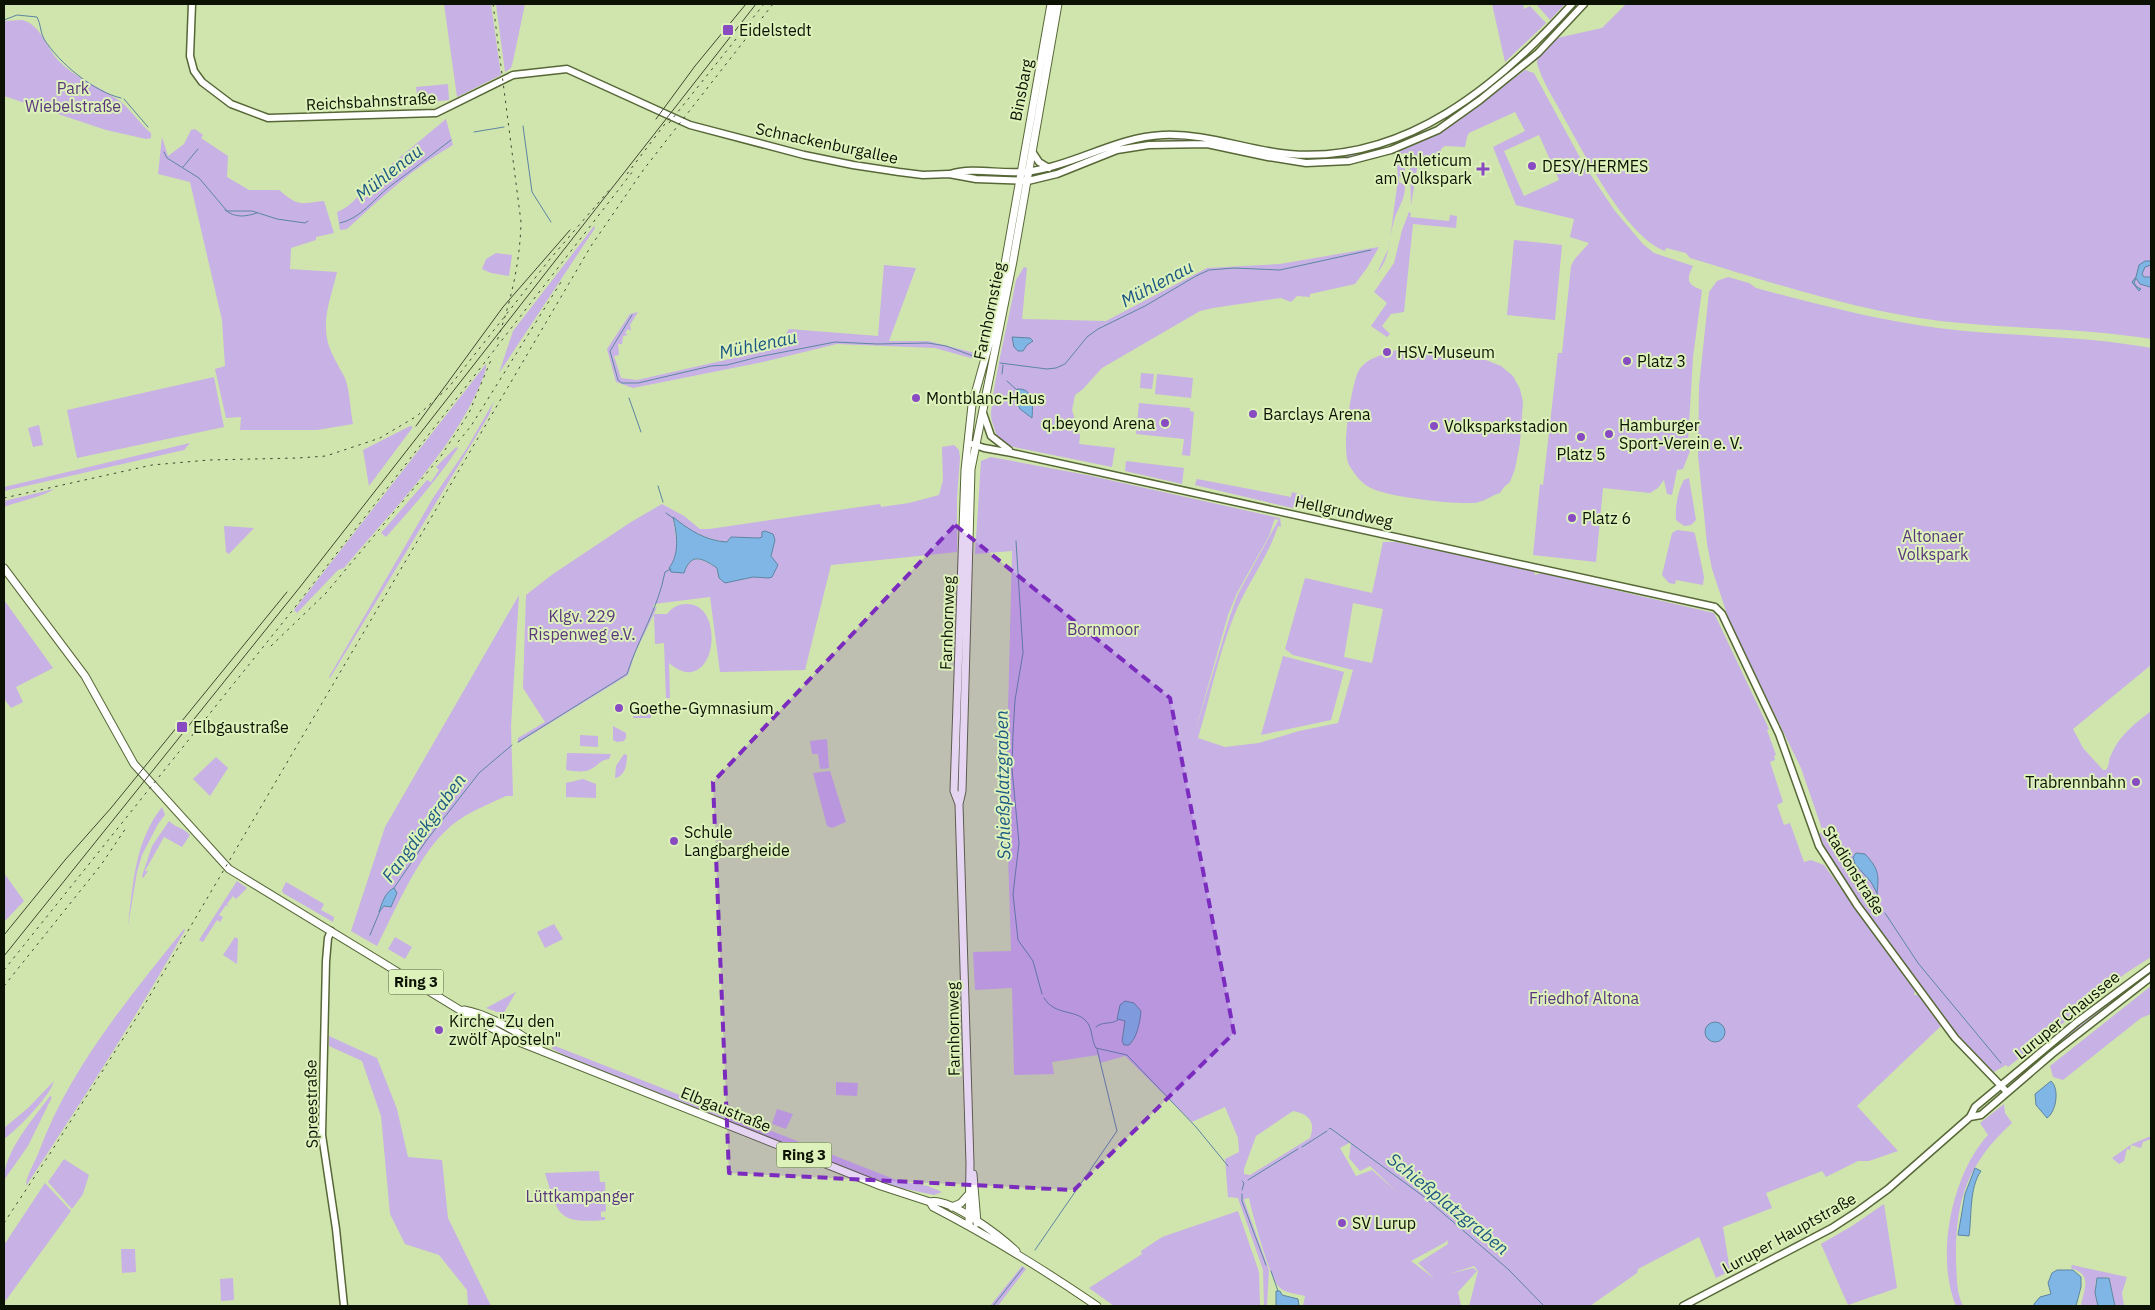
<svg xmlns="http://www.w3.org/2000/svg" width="2155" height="1310" font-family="'IBM Plex Sans',sans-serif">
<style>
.green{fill:#c8b1e5;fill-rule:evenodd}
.water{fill:#80b6e5;stroke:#5d85a1}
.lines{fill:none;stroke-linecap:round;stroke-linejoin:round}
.stream{stroke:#5d85a1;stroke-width:1}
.secondary-casing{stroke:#576837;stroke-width:9}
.primary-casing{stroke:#576837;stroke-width:9}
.secondary{stroke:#fff;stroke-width:6}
.primary{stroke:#fff;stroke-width:7}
.tram{stroke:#3f482e;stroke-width:1}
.rail{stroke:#3f482e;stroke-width:1;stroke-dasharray:2.5 5;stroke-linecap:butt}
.marked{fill:#7b2cbf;fill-opacity:0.2;stroke:#7b2cbf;stroke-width:4;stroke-dasharray:10 6;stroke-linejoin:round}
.poi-dot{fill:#884bc1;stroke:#ddf1bb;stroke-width:2}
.labels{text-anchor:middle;stroke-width:4;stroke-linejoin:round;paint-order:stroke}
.shield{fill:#ddf1bb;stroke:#4b5539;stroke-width:1}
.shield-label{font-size:15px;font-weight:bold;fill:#0c1201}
.poi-label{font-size:16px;fill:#0c1201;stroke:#ddf1bb;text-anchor:start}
.park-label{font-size:16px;fill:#5a367d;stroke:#ddf1bb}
.street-label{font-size:16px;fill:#0c1201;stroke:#ddf1bb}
.water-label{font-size:18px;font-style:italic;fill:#1c5884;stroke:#ddf1bb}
</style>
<rect width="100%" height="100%" fill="#d0e4ae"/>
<path class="green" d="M444,4H491L501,75L457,97Z
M496,4H525L513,61L511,68L505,72Z
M1492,4H1523L1524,9L1530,6L1546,23L1505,62Z
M1536,4H1565L1550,20Z
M1626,4H2151V339C2081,328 2010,329 1940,321C1854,310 1773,283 1690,258L1686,253L1666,248L1665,251C1626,237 1584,153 1564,118C1555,100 1542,82 1537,63L1538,55L1557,38L1602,28Z
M22,20C40,24 46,46 57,59C75,79 100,86 121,102C132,111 140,124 151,133V138L146,139L106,130L4,96V21Z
M1525,70L1534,73L1584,165L1615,211L1643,244L1654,253L1693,266C1686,280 1687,285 1702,290L1693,357L1688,442L1690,451L1683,469L1677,470L1672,495L1667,494L1664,480L1658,488L1650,493L1603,488L1596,562L1533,555L1540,484L1543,485L1558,353H1562L1571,266L1574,260L1589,243L1570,237L1574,219L1516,205L1493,147L1525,131L1515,112L1469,133L1467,137L1465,147L1445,146L1441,149L1440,161L1422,159L1418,163L1411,205L1410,169L1415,157L1413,153L1407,155L1403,153L1400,158H1396L1399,151L1437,133L1458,120ZM1539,135L1559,180L1524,196L1504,151Z
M448,84L449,100L418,103L416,87Z
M446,119L453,145C414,167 380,199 347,229L340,230L337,212C351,207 360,194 369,183Z
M195,129L203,135L201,138L228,156L227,177L249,190H279C300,208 300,203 324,201L334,233L316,237V240L291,248L290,269L337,272C333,290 325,310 326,328C326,348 337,362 345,378C350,391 350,410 353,424L317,430H240L241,417L226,418L215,369L225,366L222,320L190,182L158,174L162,137L168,156L184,144L191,130Z
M1190,138L1292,157L1309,158L1342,156L1367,150L1368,154L1349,158L1308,160L1283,158L1205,141H1154Z
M1397,164L1405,168V178L1399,176V182L1405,185C1405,202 1398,206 1394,221C1388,240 1391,257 1377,273L1389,247L1398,179Z
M1409,212L1411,213L1410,217L1449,221L1450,215L1457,216L1456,228L1413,224L1404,312L1391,314L1382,326L1390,334L1387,337L1371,326L1387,303L1374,292L1394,263L1402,230Z
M594,226L595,228L499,373L513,331Z
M1514,240L1562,245L1555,320L1507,315Z
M1379,247L1367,268L1355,284L1310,294V297L1297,296L1291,302L1281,298L1213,308L1200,311L1102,368L1083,389L1075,395L1072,410L1080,436L1079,444L1115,448L1112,467L1009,446L996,438C997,430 990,422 991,412C996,368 1008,324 1016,280L1024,267L1027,268L1022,319L1106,321L1207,268L1280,264Z
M496,253L512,255L509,276L491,273L482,269L486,259Z
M884,265L916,268L889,341H928L979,354L978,360L935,348L837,344L763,362L633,388L616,382L607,349L630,314L638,312L630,325L631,331L628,329L625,333L628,335L623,336L622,344H618L619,355L614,356L621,378L637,380L778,348L789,329L878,336Z
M1728,277L1749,283L1756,288C1816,304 1876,320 1938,328C2009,337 2081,335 2151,348V665L2073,729L2083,748L2103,770H2106C2110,765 2108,760 2111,755C2119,735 2135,724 2151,711V957L2126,973L2008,1067L2006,1065L1994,1072C1929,1012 1877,925 1826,852L1818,834L1823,832L1801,768L1730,623L1712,569L1707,544L1698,455L1699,386L1709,292L1717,281Z
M1396,350L1437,352L1478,357L1501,366L1513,376L1520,389L1523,402L1520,443L1515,469L1510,482L1504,487L1500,493C1490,496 1483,503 1472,503C1451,504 1386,497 1369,487C1361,483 1353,472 1349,465C1341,449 1351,388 1358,372C1365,358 1383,355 1396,350Z
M486,364C487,370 482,379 480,385C450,454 392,510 344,568L338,570L297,613L294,610Z
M1141,373L1154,374L1152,389L1140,388Z
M1157,374L1193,378L1191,398L1155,394Z
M214,377L224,427L77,458L67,410Z
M494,401L489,415L330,678L329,677L433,498L467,448Z
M1139,403L1190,408V411L1194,412L1190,456L1182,455L1184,439L1136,434Z
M39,425L43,445L33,447L28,428Z
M410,426L413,427L369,486L363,450Z
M190,443L184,450L4,491V487Z
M954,445L959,450L960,458L957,498V552L831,565L805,670L720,672L710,597L654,604L653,608L657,607L654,614H667C673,607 678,604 687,604C728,604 715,702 669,663L670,698H666L664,643L655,644L654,614L635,653L628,675L518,743V738L545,722L523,688L526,595L553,574L631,522L662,504L684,516L700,529H709L880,504L881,507L909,503L939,495L943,480L942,447ZM673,518C689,530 706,540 727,542L731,537L759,538L762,537L765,531L773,534C771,550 772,563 769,578L753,577L725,583L719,578L717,568C702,559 691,552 684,573L670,568C681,553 675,534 673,518Z
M456,447L458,448C437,480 411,509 386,537L381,533L427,480L431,482L439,470L436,467Z
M991,457L1087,475L1280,518L1281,527L1278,526C1268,558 1246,585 1234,616C1218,655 1210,698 1198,738L1225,747L1259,743L1299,731L1338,723L1353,670L1293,655L1285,649L1305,578L1372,593L1383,542H1396L1534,571L1535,575L1541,573L1714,613L1769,729L1767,730L1776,755L1774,756L1775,760L1770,762L1783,802L1777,805L1784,825L1790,823L1804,862L1811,860L1824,865L1915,991L1914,995H1918L1941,1026L1857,1106L1898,1151L1869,1161H1858L1826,1177L1822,1171L1766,1193L1772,1208L1723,1227L1730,1271L1716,1278L1699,1237L1638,1269L1637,1273L1590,1306H1469L1478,1271L1474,1266L1449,1274L1473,1268L1477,1271L1458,1292L1461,1306H1303L1305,1296C1297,1294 1285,1293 1279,1287C1270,1279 1252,1213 1249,1198L1244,1199L1245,1203L1269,1270L1267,1306H1264L1263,1270L1238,1198L1228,1197L1225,1159L1239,1152L1238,1138L1225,1107L1192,1122L1125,1056L1100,1063L1098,1055L1052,1062L1054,1074L1014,1075L1012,988L975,990L973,952L1011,951L1006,790L1012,551L975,554L981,461ZM1275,518L1276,520L1279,519L1238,594L1230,616L1195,732L1228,615L1237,593L1269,536ZM1353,603L1383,609L1372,663L1344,657ZM1120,1005L1140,1009V1018L1133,1042L1122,1038L1125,1023L1124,1020L1117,1019ZM1293,1111C1309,1114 1316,1122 1310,1138L1250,1175L1244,1174V1169L1256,1136ZM1351,1142L1349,1158L1360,1171L1370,1166L1397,1192L1372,1170L1356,1176L1340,1148ZM1447,1239L1448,1244L1418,1263L1435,1279L1411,1261L1446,1242Z
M1126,461L1184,468L1182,484L1125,471Z
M1689,478L1696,520L1691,525L1684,526L1676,520C1675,508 1678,490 1684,480Z
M1197,479L1291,497L1292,492L1305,496L1301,505L1292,508L1195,485Z
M54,489C45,496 17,502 4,507V501Z
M224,526L254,528L229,554L226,552Z
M1677,530L1693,532L1695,534L1704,577L1703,585L1676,580L1675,584L1669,583L1662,575L1672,533Z
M519,595L511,726L513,796H506C487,805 468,812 452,825C419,852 396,909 377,946L351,931L385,827Z
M4,600L53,668L16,687L23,702L11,708L4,699Z
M1283,656L1344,672L1331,720L1261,735Z
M634,707L651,708V718H633Z
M613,726L626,733V738L624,741L617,742L613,740Z
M580,735L598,736V747L580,746Z
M827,739L829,768L820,769L818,754H812L810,741Z
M567,753L611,754L609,759C600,760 599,765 591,769C585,773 574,771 566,770Z
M624,754L627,755C627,765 625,776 615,778L616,766Z
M216,757L228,768L210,796L193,779Z
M830,771L846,822L832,828L827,826L813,773Z
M583,779L596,784V798L566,797V783Z
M162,807L165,815L158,824L142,855L137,872L128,926C133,883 135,841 162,807Z
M169,821C176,828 184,828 190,835L182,847L164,837L145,871H148L143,878L142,876L152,846Z
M4,873L24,901L4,922Z
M237,881L247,888L236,899L233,896L227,904L229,907L226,905L219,915L223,917L220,922L217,920L203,942L199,940Z
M286,882L324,904L321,910L334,917L333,922L283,893L282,890Z
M554,924L563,939L545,948L537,932Z
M184,929L185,930C136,1018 81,1102 26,1186C26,1176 34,1164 38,1154C69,1069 128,999 184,929Z
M235,937L238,939L237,964L223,955Z
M395,937L412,947L405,959L388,949Z
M2151,970V974L2016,1080L2015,1078L2076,1026Z
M2151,986V1014L2141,1018L2063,1080L2053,1077L2050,1066Z
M516,992L503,1014L486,1008Z
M329,1036L377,1058L397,1109L408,1157L442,1160L448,1218L491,1306H468L467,1290L439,1255L405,1244L390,1214L381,1116L362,1061L329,1046Z
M555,1046L899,1181L928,1186L942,1192L934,1195L882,1184L573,1060L551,1048Z
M54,1081C51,1095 17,1130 4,1139V1128L28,1108Z
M836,1082L858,1083L857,1096L836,1095Z
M50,1096L52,1097L28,1146L4,1180C4,1151 34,1118 50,1096Z
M2004,1104L2005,1113L2012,1123C1966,1165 1955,1202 1956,1262C1957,1278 1956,1291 1963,1306H1956C1935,1256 1952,1174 1988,1135L1980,1123Z
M777,1109L793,1114L786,1129L772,1124Z
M2151,1136V1139L2143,1142L2141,1148L2131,1145L2130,1150L2127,1149L2124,1161L2119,1164L2112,1158L2132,1144Z
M64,1159L89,1175L83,1194L72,1209L48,1182Z
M599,1171L600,1182H605L606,1211L601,1212V1217H605V1220C557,1224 558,1215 545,1173Z
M45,1183L71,1211L4,1303V1245Z
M1884,1204L1897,1288L1848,1305L1821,1244L1852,1226Z
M1238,1211L1259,1272L1260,1306H1114L1089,1288L1142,1254L1141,1251L1162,1237Z
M121,1249H135L136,1272L122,1273Z
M2072,1265L2127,1277L2122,1293L2124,1306H2115L2109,1277L2096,1279L2095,1293L2098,1306H2081C2083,1290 2094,1275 2071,1268Z
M1022,1266L1026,1269L1000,1303L998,1306H990Z
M233,1278L234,1300L221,1301L220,1279Z"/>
<path class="water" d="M2145,261H2151V265L2145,267L2142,274L2144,277H2151V285L2150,287L2140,284L2136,278L2134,283L2137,287L2141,289L2139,291L2132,282L2136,277L2139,265Z
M1012,337L1030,338L1033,341L1027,345L1023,351H1018L1014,347Z
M1017,389C1034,388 1033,405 1032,418L1020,409L1015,398Z
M673,517C689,530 706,541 727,542L731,537L759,538L762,537V532L765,531L773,534L775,540L771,556L778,565L772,577L769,578L753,577L725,583L719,578L717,568C702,558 691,552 684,573L671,572L669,568C680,554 677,534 673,517Z
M1856,853L1865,854C1879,869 1879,875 1877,893L1871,882L1855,864L1853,857Z
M394,888L397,893L391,907L384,906L379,912C382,903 385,892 394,888Z
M1125,1001L1134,1003L1141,1011C1140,1022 1137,1038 1129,1045H1124L1122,1041L1125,1021L1117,1019L1120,1005Z
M1705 1032a10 10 0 1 1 20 0a10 10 0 1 1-20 0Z
M2051,1081C2060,1089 2056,1112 2047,1118L2036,1105L2035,1094Z
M1975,1168L1981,1171C1969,1188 1972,1215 1969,1236L1958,1235L1965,1194Z
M2057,1270H2073L2081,1277V1287L2076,1306H2034V1304L2040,1297L2051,1294L2048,1283L2052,1273Z
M2097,1278H2109L2115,1306H2098L2095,1293Z
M1276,1291H1280L1282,1295L1298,1299L1299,1306H1276Z"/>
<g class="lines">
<path class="stream" d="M4,20L17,15L37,17C41,24 40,32 44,39C59,63 94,92 121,98
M124,99L148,127
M523,126L532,192L551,222
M474,132L504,127
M164,152L167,158L199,178L227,211H252L277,219L305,223L308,221
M183,167L198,149
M225,210C235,218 245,217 257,213
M340,223C360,219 374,199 389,187C410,171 431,156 451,140
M632,315L610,351L618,380L622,383H638L711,366L727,365L758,357L835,342L877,344L928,343L946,346L976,357
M1000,363L1047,369L1056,368L1065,364L1087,337L1098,329L1145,306L1196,276L1209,270L1234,268L1280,270L1371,250
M1002,374L1003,365
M1007,381L1017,390
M629,398L641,432
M658,486L663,502
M666,513L673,518
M1016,541L1023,653L1015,700L1013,734L1012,769L1019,843L1013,894L1018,940L1033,961L1042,994
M518,742L627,674C638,639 658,609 665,572L671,569
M394,888L426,841L479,773L512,745
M1877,893L1878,898
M1885,913L1918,963L2001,1063
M370,935L380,911
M1044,998C1055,1016 1075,1009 1086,1021C1093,1028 1091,1040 1096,1048L1127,1055L1196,1127L1228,1166
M1096,1027C1102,1021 1111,1025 1118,1020
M1329,1129L1330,1128L1423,1196L1509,1270L1544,1306
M1302,1147L1327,1131
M1248,1180L1298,1149
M1242,1190L1244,1183L1242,1181
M1242,1194V1201L1266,1265
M1035,1250L1117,1131L1097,1049
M1271,1271L1278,1291
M993,1306L1023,1268"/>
<defs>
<path id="secondary" d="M192,4L190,56L194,71L202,82L231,104L268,118L436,113L513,75L567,69L690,125L804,155L853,165L899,172L923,175L949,174L976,179L1028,181L1057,174L1117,150L1149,145L1207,144L1268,157L1306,163L1349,161L1391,150L1438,130L1480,100L1538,53L1584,4
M1033,153L1039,162L1049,168
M950,174C976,166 1005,176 1032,171C1077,164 1116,137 1163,135C1207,133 1246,150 1289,154C1405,164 1499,85 1572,4
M983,413L991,436L1009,450
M972,444L984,448L1012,453L1715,607L1722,614L1779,734L1819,846L1857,905L1955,1038L2007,1092
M331,931L328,938L326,961L322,1135L336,1229L344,1306
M1970,1117L1981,1115L2052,1054L2151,977
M1683,1306L1832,1228L1858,1211L1888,1189L1970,1117L1975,1107L2077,1022L2151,967"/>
<path id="primary" d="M4,568L85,676L134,764L229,869L473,1018L514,1040L881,1186L930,1202C950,1197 1001,1237 1016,1251
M959,804L954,791L965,470L972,405L994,326L1051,4
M464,1010C487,1014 521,1033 539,1048
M973,1174L977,1223
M930,1202L933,1207C991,1237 1043,1269 1097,1306
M952,1207L961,1203L969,1194
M969,1226L970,1164L959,804L962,791L971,469L1013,261L1058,4"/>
</defs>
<use href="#secondary" class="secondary-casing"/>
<use href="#primary" class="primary-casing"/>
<use href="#secondary" class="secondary"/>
<use href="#primary" class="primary"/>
<path class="tram" d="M656,119L695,66L746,4
M416,426L503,307L570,230
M4,935L65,860L111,808L287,592
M4,956L300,587L756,4"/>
<path class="rail" d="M493,4L521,222C520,263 511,301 497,341
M669,123L764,4
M627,174L671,116
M458,442L471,426L561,282
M4,498L152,465L209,460L298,458L326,456L380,438L417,416L449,387L550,259L611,188
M271,646L326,593L441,456L469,413L491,360
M4,970L292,611L633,171
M4,986L101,865L126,828
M4,1223L51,1152L142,1009L591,246L644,169L773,4"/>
</g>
<path class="marked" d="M955,525L1170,698L1234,1033L1074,1190L729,1173L713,782Z"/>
<g class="poi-dot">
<rect x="722" y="24" width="12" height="12" rx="2.5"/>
<circle cx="1532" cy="166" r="5"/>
<path d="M1480.5 161.5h5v5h5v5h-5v5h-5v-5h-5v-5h5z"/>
<circle cx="1387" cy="352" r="5"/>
<circle cx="1627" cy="361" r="5"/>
<circle cx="916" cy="398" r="5"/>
<circle cx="1253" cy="414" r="5"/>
<circle cx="1165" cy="423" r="5"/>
<circle cx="1434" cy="426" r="5"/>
<circle cx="1609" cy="434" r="5"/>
<circle cx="1581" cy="437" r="5"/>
<circle cx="1572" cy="518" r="5"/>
<circle cx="619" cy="708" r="5"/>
<rect x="176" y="721" width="12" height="12" rx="2.5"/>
<circle cx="2136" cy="782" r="5"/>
<circle cx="674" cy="841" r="5"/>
<circle cx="439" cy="1030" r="5"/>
<circle cx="1342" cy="1223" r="5"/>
</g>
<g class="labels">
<g class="shield">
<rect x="388.5" y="969.5" width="55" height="25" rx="4"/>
<rect x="776.5" y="1142.5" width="55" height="25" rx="4"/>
</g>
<g class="shield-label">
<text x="416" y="987">Ring 3</text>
<text x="804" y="1160">Ring 3</text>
</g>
<g class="poi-label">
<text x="739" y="36">Eidelstedt</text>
<text x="1472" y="166" text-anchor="end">Athleticum<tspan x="1472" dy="18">am Volkspark</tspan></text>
<text x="1542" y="172">DESY/HERMES</text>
<text x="1397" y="358">HSV-Museum</text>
<text x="1637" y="367">Platz 3</text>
<text x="926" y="404">Montblanc-Haus</text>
<text x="1263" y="420">Barclays Arena</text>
<text x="1155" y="429" text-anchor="end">q.beyond Arena</text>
<text x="1619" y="431">Hamburger<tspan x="1619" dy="18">Sport-Verein e. V.</tspan></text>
<text x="1444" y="432">Volksparkstadion</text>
<text x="1581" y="460" text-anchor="middle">Platz 5</text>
<text x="1582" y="524">Platz 6</text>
<text x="629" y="714">Goethe-Gymnasium</text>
<text x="193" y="733">Elbgaustraße</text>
<text x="2126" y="788" text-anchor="end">Trabrennbahn</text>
<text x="684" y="838">Schule<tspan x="684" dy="18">Langbargheide</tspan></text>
<text x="449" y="1027">Kirche "Zu den<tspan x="449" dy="18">zwölf Aposteln"</tspan></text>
<text x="1352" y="1229">SV Lurup</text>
</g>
<g class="park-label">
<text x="73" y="94">Park<tspan x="73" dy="18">Wiebelstraße</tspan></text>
<text x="1933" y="542">Altonaer<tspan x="1933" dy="18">Volkspark</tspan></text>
<text x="582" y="622">Klgv. 229<tspan x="582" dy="18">Rispenweg e.V.</tspan></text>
<text x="1103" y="635">Bornmoor</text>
<text x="1584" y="1004">Friedhof Altona</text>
<text x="580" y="1202">Lüttkampanger</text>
</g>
<g class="street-label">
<text transform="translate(1021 90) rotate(-79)" y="6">Binsbarg</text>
<text transform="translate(371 101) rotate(-3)" y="6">Reichsbahnstraße</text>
<text transform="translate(827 143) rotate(12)" y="6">Schnackenburgallee</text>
<text transform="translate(989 311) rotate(-78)" y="6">Farnhornstieg</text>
<text transform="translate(1344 511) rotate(12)" y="6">Hellgrundweg</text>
<text transform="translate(947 623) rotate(-88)" y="6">Farnhornweg</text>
<text transform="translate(1854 870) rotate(58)" y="6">Stadionstraße</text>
<text transform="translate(2067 1015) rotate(-39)" y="6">Luruper Chaussee</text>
<text transform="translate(953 1029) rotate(-91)" y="6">Farnhornweg</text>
<text transform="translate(311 1104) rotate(-91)" y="6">Spreestraße</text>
<text transform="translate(726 1109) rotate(22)" y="6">Elbgaustraße</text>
<text transform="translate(1789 1233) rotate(-29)" y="6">Luruper Hauptstraße</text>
</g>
<g class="water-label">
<text transform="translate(389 173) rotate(-38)" y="6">Mühlenau</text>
<text transform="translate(1157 284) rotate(-28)" y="6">Mühlenau</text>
<text transform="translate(758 345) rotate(-12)" y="6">Mühlenau</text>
<text transform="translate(1003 785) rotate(-91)" y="6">Schießplatzgraben</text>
<text transform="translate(424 828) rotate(-54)" y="6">Fangdiekgraben</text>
<text transform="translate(1448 1204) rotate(39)" y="6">Schießplatzgraben</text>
</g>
</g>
<rect width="2155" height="1310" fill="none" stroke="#0c1201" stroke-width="10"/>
</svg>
